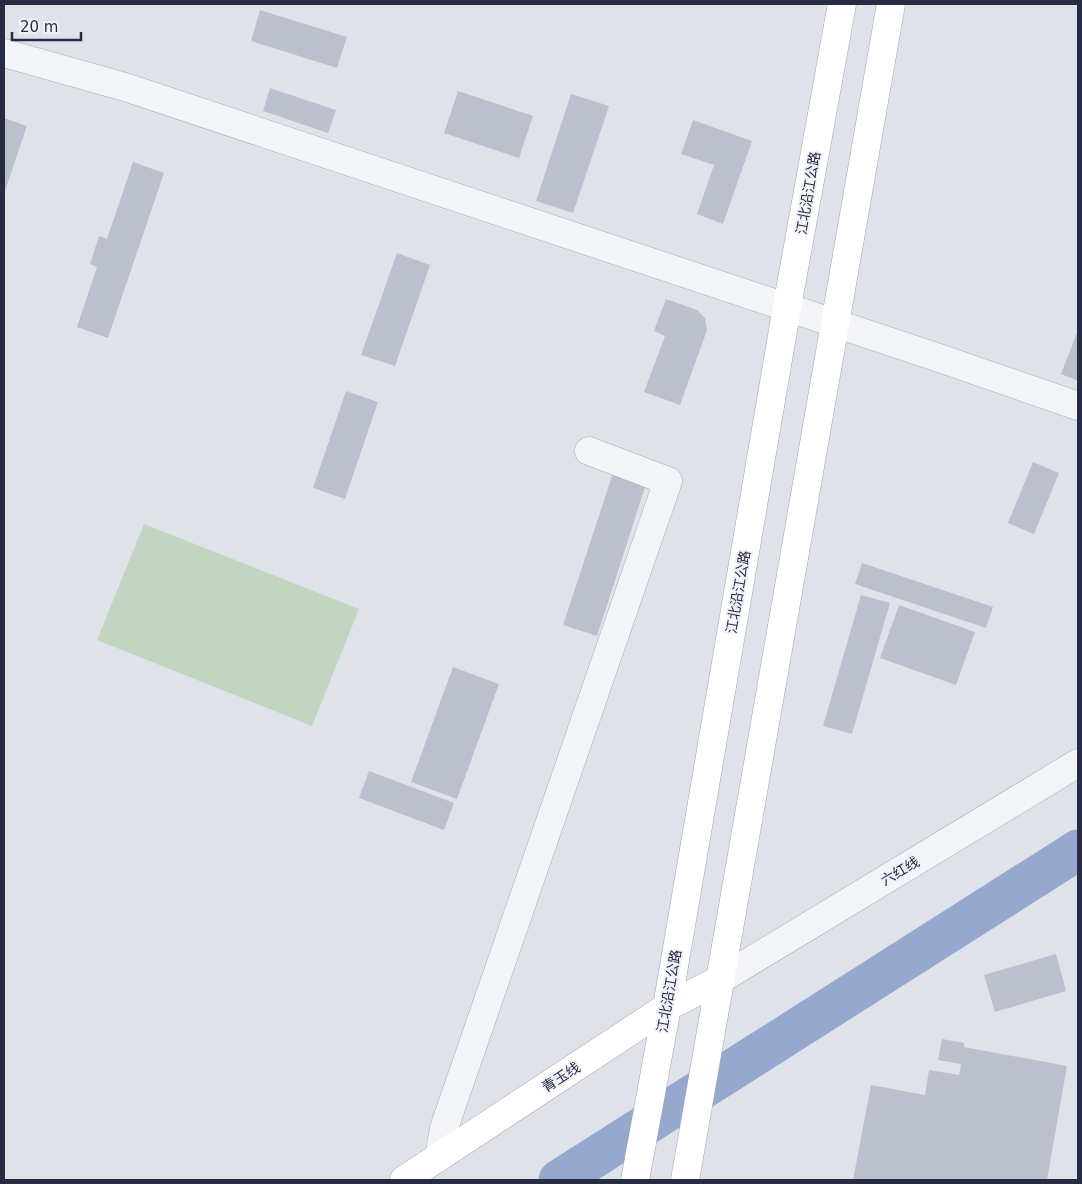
<svg xmlns="http://www.w3.org/2000/svg" width="1082" height="1184" font-family="'DejaVu Sans','Noto Sans SC',sans-serif">
<style>
.green{fill:#c2d5c0}
.lines{fill:none;stroke-linecap:round;stroke-linejoin:round}
.river{stroke:#97a8ce;stroke-width:41}
.building{fill:#bcc0cd}
.minor-casing{stroke:#a8abb8;stroke-width:29}
.major-casing{stroke:#9ea3b7;stroke-width:29}
.minor{stroke:#f3f4f8;stroke-width:28}
.major{stroke:#fff;stroke-width:28}
.labels{text-anchor:middle;stroke-width:4;stroke-linejoin:round;paint-order:stroke}
.street-label{font-size:14px;fill:#272c43;stroke:#eff1f7}
</style>
<rect width="100%" height="100%" fill="#e0e2ea"/>
<path class="green" d="M144,524L359,609L312,726L97,640Z"/>
<g class="lines">
<path class="river" d="M559,1180L1078,850"/>
</g>
<path class="building" d="M260,10L347,37L337,68L251,41Z
M270,88L336,110L328,133L263,111Z
M458,91L533,116L519,158L444,133Z
M571,94L609,106L573,213L536,201Z
M4,118L27,126L4,194Z
M693,120L752,141L723,224L697,214L714,165L681,154Z
M133,162L164,173L108,338L77,327L97,267L90,264L99,236L107,239Z
M397,253L430,265L395,366L361,355Z
M666,299L697,310L705,318L707,330L680,405L644,392L665,336L654,331Z
M1078,330V381L1061,374Z
M346,391L378,402L345,499L313,488Z
M1033,462L1059,473L1034,534L1008,523Z
M613,473L646,484L597,636L563,625Z
M862,563L993,607L986,628L855,584Z
M861,595L890,603L852,734L823,726Z
M899,605L975,632L956,685L880,658Z
M453,667L499,684L457,799L411,782Z
M369,771L454,803L444,830L359,798Z
M1056,954L1066,991L995,1012L984,975Z
M942,1039L964,1043V1047L1067,1066L1047,1180H853L871,1085L925,1095L929,1070L959,1075L961,1064L938,1060Z"/>
<g class="lines">
<defs>
<path id="minor" d="M4,53L125,87L942,359L1078,406
M721,979L1078,763
M439,1157L444,1128L668,481L589,451"/>
<path id="major" d="M404,1180L667,1007L721,979
M635,1180L667,1007L787,307L842,4
M685,1180L891,4"/>
</defs>
<use href="#minor" class="minor-casing"/>
<use href="#major" class="major-casing"/>
<use href="#minor" class="minor"/>
<use href="#major" class="major"/>
</g>
<g class="labels">
<g class="street-label">
<text transform="translate(808 193) rotate(-80)" y="5">江北沿江公路</text>
<text transform="translate(738 592) rotate(-80)" y="5">江北沿江公路</text>
<text transform="translate(900 871) rotate(-31)" y="5">六红线</text>
<text transform="translate(669 991) rotate(-80)" y="5">江北沿江公路</text>
<text transform="translate(561 1077) rotate(-33)" y="5">青玉线</text>
</g>
</g>
<rect width="1082" height="1184" fill="none" stroke="#272c43" stroke-width="10"/>
<path d="M12 32v8h69v-8" fill="none" stroke="#272c43" stroke-width="2.5"/>
<text x="20" y="32" font-size="15" fill="#272c43" stroke="#eff1f7" stroke-width="4" paint-order="stroke">20 m</text>
</svg>
